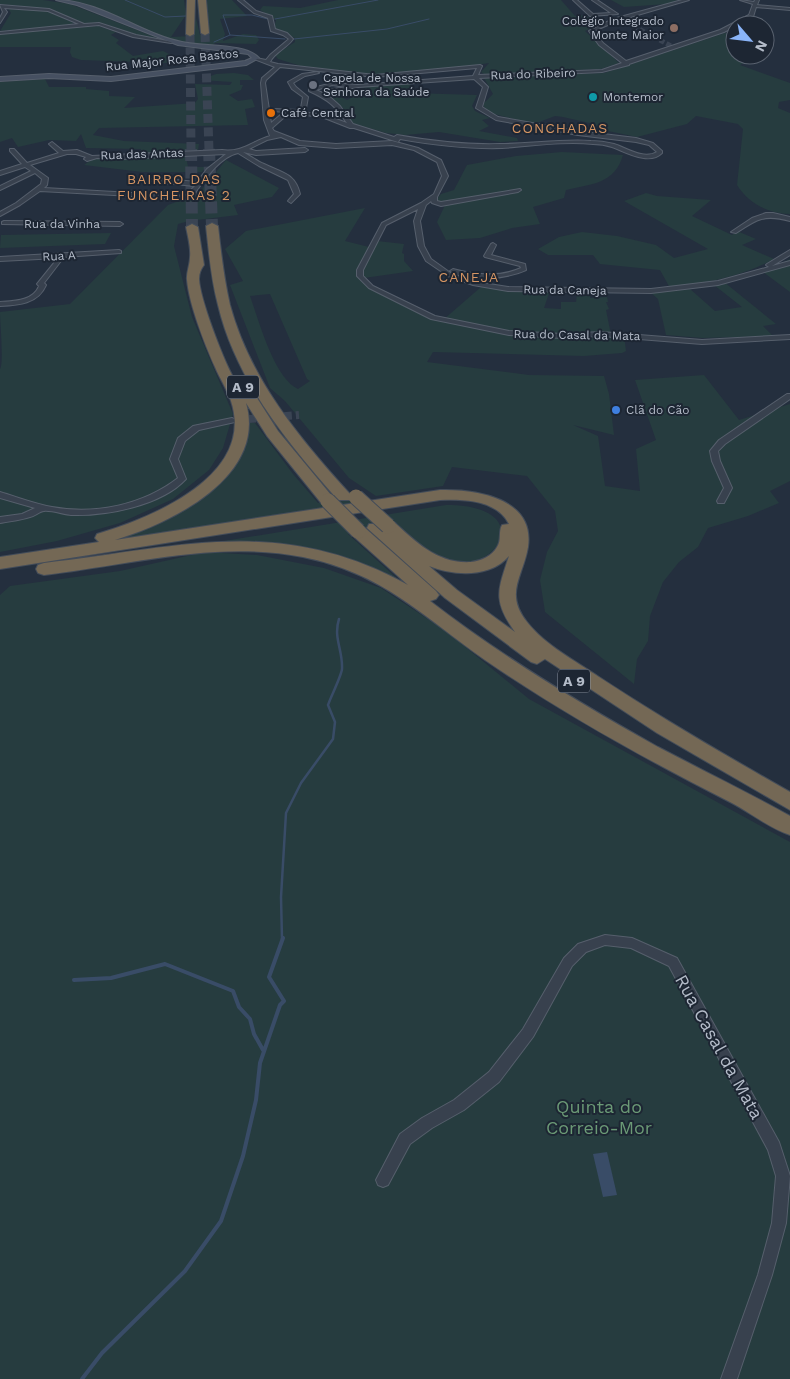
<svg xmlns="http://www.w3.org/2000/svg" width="790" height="1379" font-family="'Work Sans',sans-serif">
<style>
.green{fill:#263c3f;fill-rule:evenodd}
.water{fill:#394c67}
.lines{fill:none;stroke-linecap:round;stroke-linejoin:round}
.stream-far2{stroke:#394c67;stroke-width:1}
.stream-far1{stroke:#394c67;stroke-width:2.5}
.stream{stroke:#394c67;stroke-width:4}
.minor-tunnel-far1{stroke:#3a4453;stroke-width:5;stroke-dasharray:5 2.5;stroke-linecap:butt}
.minor-tunnel{stroke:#3a4453;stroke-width:8;stroke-dasharray:8 4;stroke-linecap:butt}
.motorway-tunnel-far1{stroke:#3a4453;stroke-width:9;stroke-dasharray:9 4.5;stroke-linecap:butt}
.motorway-tunnel{stroke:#3a4453;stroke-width:12;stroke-dasharray:12 5.5;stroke-linecap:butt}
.minor-casing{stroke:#565f6c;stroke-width:2}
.secondary-casing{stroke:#565f6c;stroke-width:2}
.motorway-casing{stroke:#434c59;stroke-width:2}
.minor{fill:#38414e;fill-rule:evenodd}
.secondary{fill:#465061;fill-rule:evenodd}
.motorway{fill:#746855;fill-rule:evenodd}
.motorway-bridge-casing{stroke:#434c59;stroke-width:17;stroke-linecap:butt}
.motorway-bridge{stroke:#746855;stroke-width:15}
.education-dot{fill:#8d6e63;stroke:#1d2633;stroke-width:2}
.worship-dot{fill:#6b7280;stroke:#1d2633;stroke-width:2}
.culture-dot{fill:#0f9aa8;stroke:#1d2633;stroke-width:2}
.food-dot{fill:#e8710a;stroke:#1d2633;stroke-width:2}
.shop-dot{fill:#3f7fe0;stroke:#1d2633;stroke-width:2}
.labels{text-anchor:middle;stroke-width:4;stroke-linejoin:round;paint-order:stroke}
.far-poi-label{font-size:12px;fill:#b4bcc9;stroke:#1d2633;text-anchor:start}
.far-street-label{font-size:12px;fill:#b4bcc9;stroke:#1d2633}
.far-neighbourhood-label{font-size:14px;letter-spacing:1px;fill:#d59563;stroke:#1d2633}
.shield{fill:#1d2633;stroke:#878f9c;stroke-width:1}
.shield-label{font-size:14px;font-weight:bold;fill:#b4bcc9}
.near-street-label{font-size:18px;fill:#b4bcc9;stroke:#1d2633}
.near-park-label{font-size:18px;fill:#6b9a76;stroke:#1d2633}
</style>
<rect width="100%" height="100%" fill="#242f3e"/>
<path class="green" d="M0,0H43L70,4L165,41L141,36L102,23H82L51,9L0,4Z
M68,0H184L186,15L171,37L192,36L196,18L200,35H207L205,0H232L247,16L220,19L225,34L223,41L243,34L256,35L259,40L256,44L215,43L211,47L179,42L164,37L82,3Z
M338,0H561L575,16L586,15L591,20L604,22L585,31L619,63L601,69L484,74L481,72L489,63L457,68L373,74L301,66L278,59L275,55L295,42V38L274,29L276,20L260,10L263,6L300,8Z
M611,0H678L667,4L624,7Z
M8,8L48,11L74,23L67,26L0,31L11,13Z
M98,26L116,32L111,35L119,40L116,43L133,56L163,51L171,55L167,63L81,60L72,57L70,52L71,47H0V34Z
M725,33L735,35V55H759L740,65L790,83V100L779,102L778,108L790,113V214C768,213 749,204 737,185L743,129L738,124L696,116L687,124L637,137L603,130L594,124L563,117L555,116L534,124L486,112L483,104L493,94L484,78L604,73Z
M234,73L248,75L254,80H240V85H243L241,90L229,95L238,101L252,99L255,107L245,109L248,125L99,128L93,135L124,141L199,144L198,150L185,151L188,167H206L202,172H142L84,165L94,158L139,157L141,149L86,148L81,134L76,141L49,140L18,147L12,138L0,142V82L45,79L49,87H86V89L109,91V96L135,97L124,108L195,103L198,99L195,84L230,85L232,82L200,80L216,74Z
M410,82L411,93L477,95L472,106L475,111L490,118L482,120L489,126L479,131L517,138L518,141L500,142L439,132L405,135L386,133L352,123L346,111L329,95L333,93L347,100L367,90L362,88Z
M562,152L623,155C615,184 591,184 566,190L564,198L533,207L540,224L512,228L480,238L446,240L437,222L447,201H435L441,194L454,190L467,165L516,156Z
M226,160L279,188L272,197L234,205L238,215L189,221L178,224L174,246L192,317L233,414L223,448L209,470L173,499L120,523L57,541L0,552V369C4,364 0,322 0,312L70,304L168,205L198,194Z
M646,193L657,196L711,200L692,216L732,235L737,231L756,239L742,245L774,259C741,277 707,283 670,288L660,270L600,264L593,255H548L538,249L559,237L582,232L617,236L656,245L674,258L708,249L624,201Z
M365,208L345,241L373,248L377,241L404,244L402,253L404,254V261L413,271L364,278L375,288L443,320L481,287L549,293L544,308L561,309V302H576L577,294H590V298L607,297L608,302H606L609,309L606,310L611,335H624L626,351L622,353L584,356L433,352L427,362L529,375L604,376L609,394L614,435L573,425L598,436L605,486L640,491L636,449L656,440L635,380L704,375L739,420L790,404V481L770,491L779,503L748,516L708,528L698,547L679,562L663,582L650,616L648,641L637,659L634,684L545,612L540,580L547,552L558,531L555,511L527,476L452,467L443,486L376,496L349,478L285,401L270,388L230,285L243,281L225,249L246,231ZM270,294L307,379L310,381L298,389C274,378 259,321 250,296Z
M111,233L105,244L0,248L1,235Z
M790,259V292L763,272Z
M724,282L776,324L763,326L773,336L702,338L666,335L658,299L650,292L690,289L715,311L742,307L714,285Z
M248,422L255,423L293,474L318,503L363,495L371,503L109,542L199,499Z
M446,505C549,505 488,593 427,553C416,546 406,535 395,526L348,534L402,583L257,543L224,541Z
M205,552L257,555L324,568L381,588L446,631L529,699L790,842V1379H0V595L10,586L120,571Z"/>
<path class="water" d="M607,1152L617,1195L603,1197L593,1154Z"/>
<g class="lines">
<path class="stream-far2" d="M125,0L165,17L186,16
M275,19L378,0
M230,35L223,15H252L268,19
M294,39L387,29L429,19
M214,42L230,35L285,39"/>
<path class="stream-far1" d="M282,939L281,897L286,813L301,783L333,739L335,722L328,705C331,696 341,677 342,669C343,650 333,638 339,619"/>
<path class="stream" d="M74,980L111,978L165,964L233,991L239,1007L250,1019L254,1034L263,1050
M82,1379L102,1353L185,1271L221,1221L243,1156L256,1100L260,1063L280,1005L284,1001L269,977L283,938"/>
<path class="minor-tunnel-far1" d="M620,19L671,46"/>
<path class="minor-tunnel" d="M236,420L299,415"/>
<path class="motorway-tunnel-far1" d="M205,33L209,150
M190,34L191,150"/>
<path class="motorway-tunnel" d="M191,149L192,227
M209,149L212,226"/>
<defs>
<path id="minor" d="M238,0H243L256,11L272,16L275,29L287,33L293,39C287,48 275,52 270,62L278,64L375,75L480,65L482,66L478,75L602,70L622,63L599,45L589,31L613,19L682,0H689L617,21L594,31L603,43L626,61L720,30L749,15L753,4L740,0L754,2L755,0H759L757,5L790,8V10L756,7L753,17L724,32L629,64V65L602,72L479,78L488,87L482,107L498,117L578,131L636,138L653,143L662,151V153C649,166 626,152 612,147C606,145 600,144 593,144C563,141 533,146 502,148C468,149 434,145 400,139L398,142L354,128H350L322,117L289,113L272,128L274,131L300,141L336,144L392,141L418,148L441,160L448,176L437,197V201L441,202L520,189L521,190L518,192L441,206L432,203L431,201L426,205L420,221L424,246L431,259L452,274L476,282L508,287L651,289L718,281L769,267L766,265L767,264L790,250V255L772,266L790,261V265L718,285L651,293L508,291L473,285L448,276L426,261L418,246L414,221L418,209L386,225L363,270V276L373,286L435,316L509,331L562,334L601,332L702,340L790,335V339L702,344L601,336L562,338L509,335L431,319L369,288L357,276V270L382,223L421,203L434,194L442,176L437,162L414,150L392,145L336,148L299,145L281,137L267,140L249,149L256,151L305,148L308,150L305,152L256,155L243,152C250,156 257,161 264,164C282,173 295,173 300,194L291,203L288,201L294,194L288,180L259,166L238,153C219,157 203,182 192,197L188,199L40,191L20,205L0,216V212L16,203L41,184L42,179L35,173L0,190V186L31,171L25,167L0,175V171L22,164L10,151V149H14L27,163L59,153L49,144L52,142L63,151L77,150L92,156L222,150C241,153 253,141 270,136L264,120L261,83L262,78L275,67L254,59L256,58L266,60L270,55L289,39L283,35L271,31L268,18L254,13ZM280,67L375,77L477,68L473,76L358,85L332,83L309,89V91C329,100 335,106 347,123L325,115L302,112L306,108L308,97L296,87L293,83L305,76L319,73L317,72L302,74L288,82L292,89L303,97L301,108L298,110L274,109V111L284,112L271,123L265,83L266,80ZM474,79L483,87L476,108L496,120L578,135L636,142L649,145L657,152C643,160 627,148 614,144C606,142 599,141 591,141C560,139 530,144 500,144C465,145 431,141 397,135L394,137L353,124L340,106L330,97L331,92L358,87ZM332,85L346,87L327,90L325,94L316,90ZM67,154H76L86,157L84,159L87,161L97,158L121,159L226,154L207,169L197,182L153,178L150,180L153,182L195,186L185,196L44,188L47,185L48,178L30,165Z
M573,0H577L593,14L611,13L592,0H597L618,14L590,16Z
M0,5L49,9L84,24L99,23L136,35L173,42L171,43L133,37L99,25L0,34V32L79,24L48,11L4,8L7,12L0,23V18L3,12Z
M766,213H773L790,217V221C764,214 757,219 736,233L731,232L752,218Z
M4,221L120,222L123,224L120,226L2,224V222Z
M493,243L496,245L491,255L525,264L526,270C506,279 469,283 450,271L453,269C475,275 499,278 521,268L520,266L485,257L484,256L491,244Z
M119,250L121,251V253L64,257L44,283L46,285C38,304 18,305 0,306V302C14,301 33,301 39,286L37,284L58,258L0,261V257Z
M787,394H790V399L725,444L718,451L720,461L732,488L724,503H718L717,501L724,488L712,461L710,451L719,440Z
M232,418L236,420L235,422L199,430L185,441L178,459L186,479C161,506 106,516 71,515C63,514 50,510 44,511C40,511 35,516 30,517C21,520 10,521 0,523V517L22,514L35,508L0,498V492C17,497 35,504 52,507C95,515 143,505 178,478L170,459L178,438L193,426Z
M605,935L632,938L677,958L779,1142L790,1176L786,1223L772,1275L737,1379H721L758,1275L772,1223L776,1176L768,1150L669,966L631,948L605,945L586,952L572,966L533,1037L499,1082L464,1110L432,1128L410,1144L388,1185L383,1187L378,1185L376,1180L400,1134L422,1118L454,1100L489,1072L523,1029L564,958L578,944Z"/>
<path id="secondary" d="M56,0C100,0 141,34 182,42C203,47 246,43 259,58L246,65L111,81L49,78L0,81V77L49,74L111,77L245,61L252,58L248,54L178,45L77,5Z"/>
<path id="motorway" d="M187,0H195L194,34L190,36L186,34Z
M198,0H206L209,33L205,35L201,33Z
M212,223L218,226C221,253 224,279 230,305C250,379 299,438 350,494L352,497L350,500H338C288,443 236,381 218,305C211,279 209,253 206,226Z
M192,224L198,227L204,265C201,269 199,273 199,279C200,299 222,356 232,375L235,379H245L278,431L336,501L328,506L322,504L267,436L246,403C267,477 171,523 115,540L440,490C476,489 535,498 528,547C523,577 504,593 527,622C545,645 574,660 599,677C661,718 725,755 790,792V810L657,733L545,659L537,664L531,662L445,598L367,528L369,524H381L388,521L394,522C417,543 438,564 471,562C481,561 492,556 497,547C502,540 498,532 502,525L509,524C497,500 464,499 440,500L0,569V557L99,542L95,538L97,534C151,518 256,476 231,401C227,389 220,379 215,367C205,345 189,304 187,280C186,273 190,265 190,257C191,248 188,237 186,227ZM509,556C498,590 492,600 515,632L457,590L429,566C454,576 490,578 509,556Z
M358,526L364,527L436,591L439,595L436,599L430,601C501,656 579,703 658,747C702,770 747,792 790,816V835C769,828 751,813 732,803C647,760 564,714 485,660C422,616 383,573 303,557C216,540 130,565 44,575L38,573L36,569L38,565L44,563C179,548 279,514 408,585L352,535L350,531L352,527Z"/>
</defs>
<use href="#minor" class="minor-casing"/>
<use href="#secondary" class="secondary-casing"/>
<use href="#motorway" class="motorway-casing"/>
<use href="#minor" class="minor"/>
<use href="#secondary" class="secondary"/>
<use href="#motorway" class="motorway"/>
<defs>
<path id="motorway-bridge" d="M356,497L388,526
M328,501L358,531"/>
</defs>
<use href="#motorway-bridge" class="motorway-bridge-casing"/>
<use href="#motorway-bridge" class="motorway-bridge"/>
</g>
<circle class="education-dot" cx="674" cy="28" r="5"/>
<circle class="worship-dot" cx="313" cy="85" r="5"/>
<circle class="culture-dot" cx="593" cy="97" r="5"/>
<circle class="food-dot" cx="271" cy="113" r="5"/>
<circle class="shop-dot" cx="616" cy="410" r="5"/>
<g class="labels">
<g class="far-poi-label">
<text x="664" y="25" text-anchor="end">Colégio Integrado<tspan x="664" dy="14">Monte Maior</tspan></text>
<text x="323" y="82">Capela de Nossa<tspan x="323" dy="14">Senhora da Saúde</tspan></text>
<text x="603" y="101">Montemor</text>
<text x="281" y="117">Café Central</text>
<text x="626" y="414">Clã do Cão</text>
</g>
<g class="far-street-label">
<text transform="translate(172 60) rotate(-6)" y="4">Rua Major Rosa Bastos</text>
<text transform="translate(533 74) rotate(-2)" y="4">Rua do Ribeiro</text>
<text transform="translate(142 154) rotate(-2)" y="4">Rua das Antas</text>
<text x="62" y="228">Rua da Vinha</text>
<text transform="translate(59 256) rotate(-3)" y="4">Rua A</text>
<text transform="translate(565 290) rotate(1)" y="4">Rua da Caneja</text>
<text transform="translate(577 335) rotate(1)" y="4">Rua do Casal da Mata</text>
</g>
<g class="far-neighbourhood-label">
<text x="560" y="133">CONCHADAS</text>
<text x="174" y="184">BAIRRO DAS<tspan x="174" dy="16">FUNCHEIRAS 2</tspan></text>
<text x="469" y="282">CANEJA</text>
</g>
<g class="shield">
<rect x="227" y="375.5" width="32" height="23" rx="4"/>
<rect x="558" y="669.5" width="32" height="23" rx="4"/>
</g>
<g class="shield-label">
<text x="243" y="392">A 9</text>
<text x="574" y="686">A 9</text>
</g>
<g class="near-street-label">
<text transform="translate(719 1047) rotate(61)" y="6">Rua Casal da Mata</text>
</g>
<g class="near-park-label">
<text x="599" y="1113">Quinta do<tspan x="599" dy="21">Correio-Mor</tspan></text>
</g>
</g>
<g transform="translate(750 40) rotate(118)"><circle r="24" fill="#1d2633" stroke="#59626f"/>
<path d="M0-4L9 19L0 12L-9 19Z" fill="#8ab4f8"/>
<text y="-8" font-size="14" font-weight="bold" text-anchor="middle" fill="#b4bcc9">N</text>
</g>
</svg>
